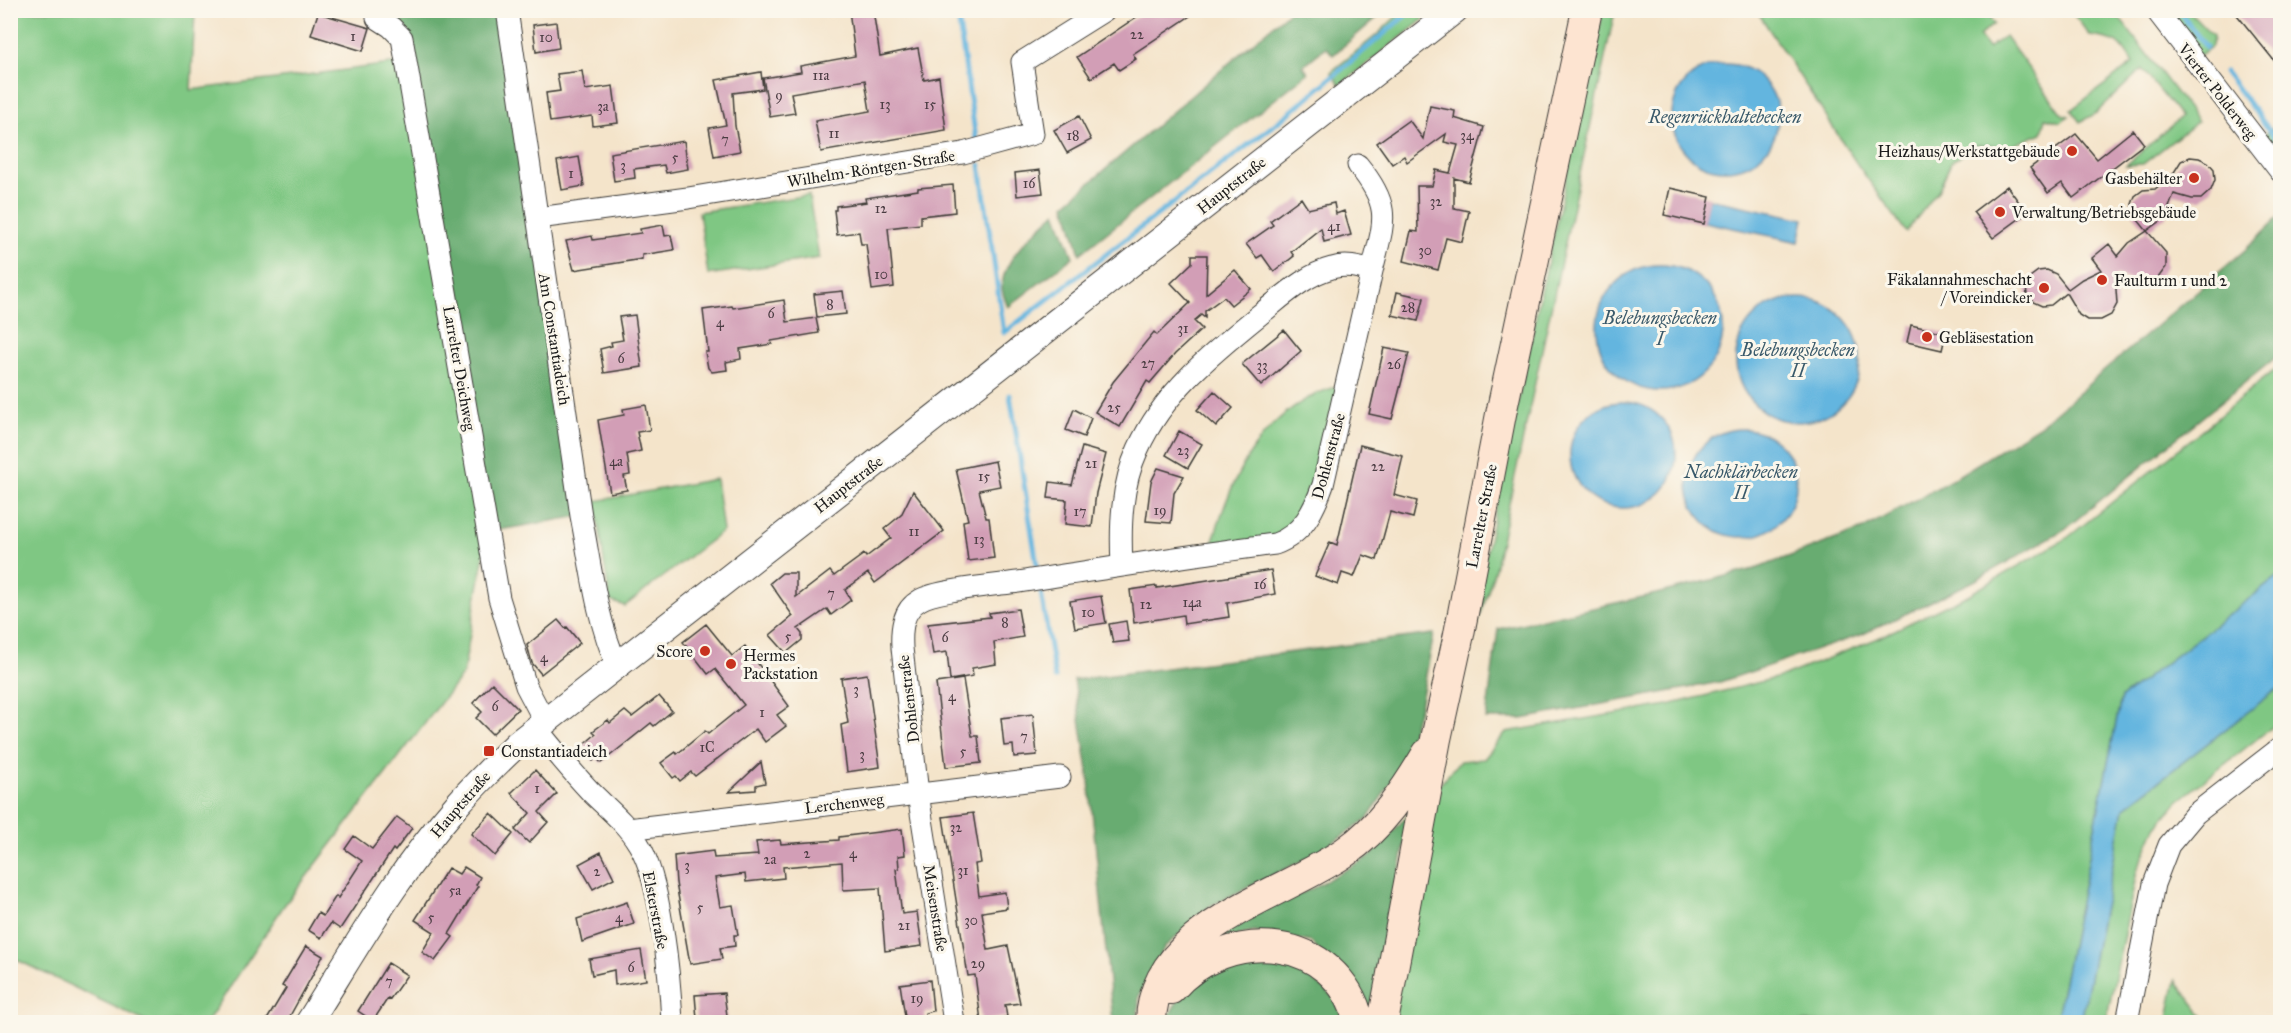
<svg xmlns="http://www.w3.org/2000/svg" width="2291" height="1033" font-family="'IM FELL Great Primer',serif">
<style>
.green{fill:#7fc783;stroke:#4e7250;stroke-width:1.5}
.forest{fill:#67ac71;stroke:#426446;stroke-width:1.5}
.water{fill:#64b5df;stroke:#40687e;stroke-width:1.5}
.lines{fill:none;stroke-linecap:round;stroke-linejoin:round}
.stream{stroke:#64b5df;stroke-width:5}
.building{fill:#d29eb6}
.minor-casing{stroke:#3c3a36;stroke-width:23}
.tertiary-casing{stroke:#3c3a36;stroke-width:28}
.secondary-casing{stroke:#3c3a36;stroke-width:32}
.minor{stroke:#fff;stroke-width:21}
.tertiary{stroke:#fff;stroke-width:26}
.secondary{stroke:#fde4d1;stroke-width:30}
.poi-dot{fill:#c8321e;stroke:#fbf7ec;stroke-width:2}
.labels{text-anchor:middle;stroke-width:6;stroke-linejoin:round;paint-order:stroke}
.number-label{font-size:14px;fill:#4a3c42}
.street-label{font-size:16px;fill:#1c1c1c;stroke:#fbf7ec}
.poi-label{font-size:16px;fill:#1c1c1c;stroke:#fbf7ec;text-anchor:start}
.water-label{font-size:18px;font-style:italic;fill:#39596a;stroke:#fbf7ec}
</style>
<rect width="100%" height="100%" fill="#fbf7ec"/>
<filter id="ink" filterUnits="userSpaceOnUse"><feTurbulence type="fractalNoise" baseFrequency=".0167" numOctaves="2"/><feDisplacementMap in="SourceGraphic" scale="12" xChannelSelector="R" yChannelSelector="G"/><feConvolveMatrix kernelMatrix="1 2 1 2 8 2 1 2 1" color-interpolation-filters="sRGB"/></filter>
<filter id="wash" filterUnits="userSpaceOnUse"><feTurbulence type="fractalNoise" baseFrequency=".008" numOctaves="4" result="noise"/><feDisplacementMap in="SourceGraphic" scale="24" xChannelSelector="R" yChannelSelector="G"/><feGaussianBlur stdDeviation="1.35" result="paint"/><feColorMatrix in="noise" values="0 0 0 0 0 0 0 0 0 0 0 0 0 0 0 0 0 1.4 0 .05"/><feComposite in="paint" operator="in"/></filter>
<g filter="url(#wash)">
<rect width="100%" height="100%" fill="#f4e4ca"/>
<path class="green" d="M10,11H195L191,90L406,62L488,532L463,674L283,907L207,1022H146L11,957Z
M1402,11H1434L1340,85L1331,72L1378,34Z
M1603,11H1615L1495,569L1475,632L1470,630L1541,292Z
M1757,11H2001L1990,18L1994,24L1979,36L1988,48L2005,36L2062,114L2069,116L2060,122L2046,118L2042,133L2011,146L1977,145L1952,161L1938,191L1906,232L1857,164Z
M2071,11H2114L2198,121L2143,164L2126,165L2181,117L2142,69L2095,114L2080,122L2071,110L2133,63C2119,39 2116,40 2090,36Z
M2164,11H2182L2185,14L2189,11L2213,36L2212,46L2199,56Z
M2280,122V165L2261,138Z
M809,195L819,258L708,275L699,212Z
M2280,365V575L2121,698L2056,1022H1383L1425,802L1460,761L1484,759L1506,732L1668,705L1784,676L1876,639L1968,595L2067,538L2200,432Z
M1346,384L1297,531L1210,552C1230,477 1263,403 1346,384Z
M716,479L723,531L625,606L610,601L595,501Z
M2280,687V721L2178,801L2156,828L2137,871L2106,1022H2081L2124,808Z
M2176,980L2179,985L2208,1022H2167Z"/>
<path class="forest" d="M1291,10L1385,11L1333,55L1326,47L1303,66L1308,73L1080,254L1065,204Z
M397,11H507L581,516L488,532Z
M1056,212L1073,257L1008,307C1005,300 1001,292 1002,284C1005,256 1037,230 1056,212Z
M2280,216V354L2065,529L1974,581L1861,635L1720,682L1522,719H1486L1498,629L1656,594L1758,568L1863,529L1953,479L2042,424L2245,250Z
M1434,634L1420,706L1402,765L1367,820L1310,857L1210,906L1164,948L1139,996L1138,1022H1113L1088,771L1074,680Z
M1411,811L1373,1014L1311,942L1254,931L1202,946L1255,914L1313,888L1372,855Z
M1264,959L1295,965L1335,998L1345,1022H1165L1184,990L1216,965Z"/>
<path class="water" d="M1672 117a53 53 0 1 1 106 0a53 53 0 1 1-106 0Z
M1709,199L1804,219L1799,242L1704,222Z
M1597 328a63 63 0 1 1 126 0a63 63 0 1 1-126 0Z
M1736 360a62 62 0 1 1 124 0a62 62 0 1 1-124 0Z
M1570 455a53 53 0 1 1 106 0a53 53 0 1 1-106 0Z
M1688 483a54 54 0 1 1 108 0a54 54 0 1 1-108 0Z
M2280,575V687L2124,808L2081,1022H2056L2121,698Z"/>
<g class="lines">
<path class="stream" d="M957,10L976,139
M2178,10L2206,47
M2225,72L2280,144
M980,165L1004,333L1287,115L1412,10
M1010,395L1037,565
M1041,592L1055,678"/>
</g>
<g id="blocks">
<path class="building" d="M849,10H873L880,56L918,48L924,80L939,77L946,130L821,152L815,121L870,111L865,80L791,93L795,113L770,117L763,78L801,72L800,66L855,56Z
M1147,10H1199L1133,54L1136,59L1119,70L1114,63L1091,78L1077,57Z
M2233,10H2280V68Z
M318,13L370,28L363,51L311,35Z
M556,22L559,48L536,52L533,25Z
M582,71L585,90L613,86L618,123L593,126L592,116L550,122L546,93L560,91L557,74Z
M761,72L763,89L733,93L735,126L740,151L714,156L709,128L726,125L716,80Z
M1430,106L1455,111L1454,118L1484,127L1469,182L1454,178V208L1469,211L1462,242L1446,238L1438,270L1404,261L1411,231L1418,232L1417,186H1432L1436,170L1450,173L1458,145L1444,142L1446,134L1407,162L1404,156L1392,164L1377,143L1409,120L1423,139Z
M1079,116L1091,140L1067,153L1054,130Z
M2133,130L2144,144L2073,198L2062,183L2048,193L2030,168L2076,134L2097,159Z
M684,141L688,169L666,173L664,165L634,169L635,178L614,181L610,153Z
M579,157L584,186L562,190L557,161Z
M2190,157L2199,158L2208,162L2214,169L2215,180L2211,190L2201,199H2192L2174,194L2165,218L2147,231L2166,253V267L2158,278L2142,284L2115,275L2117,304L2111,315L2101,320H2087L2079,315L2066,293L2051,305L2042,306L2033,302L2027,295L2026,285L2030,277L2038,271L2047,270L2056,274L2068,289L2082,279L2101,270L2092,258L2109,244L2118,256L2129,243L2147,231L2133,214L2132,204L2135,196L2143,190L2155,189L2173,174L2181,161Z
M1040,170L1043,193L1017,196L1015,173Z
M953,185L955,212L921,216V224L888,228L894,287L872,290L866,244H861L859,232L837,235L834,210H836V206L866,202L865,198L918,190V188Z
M2007,186L2027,213L1993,238L1973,212Z
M1670,188L1710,197L1704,224L1664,215Z
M1301,198L1308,209L1334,203L1336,214L1344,211L1351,235L1324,242L1321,228L1291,252L1294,256L1274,272L1262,255L1257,258L1246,244L1273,225L1270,221Z
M663,225L665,236L671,235L674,250L642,255V259L574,270L566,241L592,236L593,240L641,233L640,229Z
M1192,255H1207L1206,294L1235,270L1251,289L1231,305L1224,297L1205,311V318L1201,315L1194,321L1202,329L1175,354L1150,383L1147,381L1120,427L1095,412L1113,382L1154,332L1157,335L1190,303L1171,283L1192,263Z
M843,291L846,314L817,317L814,294Z
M1397,292L1424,298L1418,321L1392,315Z
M784,300L787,322L816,318L819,333L771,341L772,344L740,349L741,359L726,362L727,370L712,372L708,368L705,352H708L703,310L732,306L733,308Z
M635,315L642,367L604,373L600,349L612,346L611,342L623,340L619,317Z
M1911,325L1946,333L1942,350L1907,342Z
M1284,330L1301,351L1261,386L1242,364Z
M1384,348L1409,353L1392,419L1369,414Z
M1214,391L1233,408L1216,427L1197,410Z
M646,405L650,430L637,432L641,451L627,454L630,475L624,476L627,490L610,493L598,420L624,415L623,409Z
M1074,409L1091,418L1084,437L1066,430Z
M1179,431L1202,444L1188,468L1166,455Z
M1360,445L1403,456L1394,495L1417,501L1413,518L1390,512L1377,560L1363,555L1354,577L1342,573L1338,585L1315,576L1330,542L1337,545Z
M1082,447L1106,454L1096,493L1092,527L1065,524L1067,500L1048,498L1050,482L1072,485Z
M995,461L1000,486L979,490L986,518H989L994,558L968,561L963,521L968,520L956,469Z
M1158,468L1184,476L1174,493L1171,523L1146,521L1151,482Z
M913,491L944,531L875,583L868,573L845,590L851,600L831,615L827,609L798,629L802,634V640L786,653L770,635L793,616L770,583L782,573H796V597L830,571L834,576L864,554L866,557L891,538L884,529L901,515Z
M1271,570L1275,594L1227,603L1229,617L1184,624L1183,615L1134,623L1130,590L1157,586V588Z
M1101,596L1106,623L1075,628L1070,601Z
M1018,609L1023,637L994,642L996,664L972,668L973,676L950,680L947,652L933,654L928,624L990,617L989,613Z
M558,620L565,628L567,627L580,643L541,674L532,663L527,645Z
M1126,621L1129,641L1113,643L1109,624Z
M706,624L732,656L745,646L789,706L777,715L786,726L765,742L756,729L695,776L691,772L680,781L676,776L673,778L661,763L676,752L677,754L705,731L708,734L744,705L715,669L708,674L683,642Z
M867,674L880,767L847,772L841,725L848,723L841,678Z
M963,679L972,736H978L981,763L946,767L936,683Z
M492,683L518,709L492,734L476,718L482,712L473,703Z
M659,696L672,711L654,726L651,723L601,763L597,758L593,761L582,746L596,734L593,731L608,720L610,723L625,711L632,717Z
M1033,714L1037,755L1014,757L1013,745L1004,746L1001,718Z
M761,762L765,783L756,785V790L729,792Z
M535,770L557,794L539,812L548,822L529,843L515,830L530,813L511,793Z
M491,813L513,834L495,856L471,834Z
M973,813L981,863L975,864L979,896L1005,892L1007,908L982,912L988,950L1008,946L1020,1003L1005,1005L1007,1017L981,1021L975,975L968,976L943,817Z
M397,817L412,828L395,851L393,849L340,929L331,923L321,938L308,930L318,913L323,916L336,896L338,898L362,861L345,849L354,836L372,849Z
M902,829L905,855L898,856L899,868L896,869L902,914L917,912L922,946L885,951L880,888L843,890L842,862L783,867L784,878L746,882L745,874L715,878L720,907L733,905L738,935H734L735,946L720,948L722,959L690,964L676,883L674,856L713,851L714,858L758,855L756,842L780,840L781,844L839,840V837Z
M601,852L614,878L593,889L579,864Z
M464,867L480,877L476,885L478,886L449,934L453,937L435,961L422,952L434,932L415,920L448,868L459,874Z
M627,902L634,924L582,942L577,919Z
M306,946L323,956L286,1023H265L286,988L282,986Z
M641,950L646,980L615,985L614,970L592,975L589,959Z
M388,963L407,975L390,999L388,998L373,1021L358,1011Z
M930,980L933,1011L925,1013L926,1023H906L900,984Z
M724,993L728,1023H709V1019H697L695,995Z"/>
</g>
</g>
<g filter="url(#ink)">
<use href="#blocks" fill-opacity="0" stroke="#3c3a36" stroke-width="1.5"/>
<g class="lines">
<defs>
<path id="minor" d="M507,10L581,516C591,566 596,618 617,665
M2156,10L2280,171
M377,18L391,27L402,38L499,598L526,686L545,722
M1358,165C1393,208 1384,221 1372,271
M538,218L688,198L963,153L1033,134L1022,62L1105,10
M537,729C554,750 572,772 591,792C607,808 626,823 638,843C661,878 670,979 672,1022
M628,829L1060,777
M954,1022L918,794L902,648C901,630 902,610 920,600C936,590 997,585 1018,582C1104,569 1189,555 1275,544C1303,534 1314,510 1323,485L1372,271C1358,267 1346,264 1332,268C1307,274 1283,296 1263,312C1215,351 1164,391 1138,449C1121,486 1120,526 1122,566
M2127,1022L2154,884L2169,845L2195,814L2280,748"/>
<path id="tertiary" d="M309,1022C355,949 399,871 457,805C476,783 497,763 518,743L1455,10"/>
<path id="secondary" d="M1171,989C1227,924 1337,932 1359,1022
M1151,1022C1152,927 1282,896 1345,852C1380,828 1406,790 1427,754
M1383,1022L1436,739L1459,634L1501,414L1587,10"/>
</defs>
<use href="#minor" class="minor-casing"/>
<use href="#tertiary" class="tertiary-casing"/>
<use href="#secondary" class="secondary-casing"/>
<use href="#minor" class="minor"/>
<use href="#tertiary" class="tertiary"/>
<use href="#secondary" class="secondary"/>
</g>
</g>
<g class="poi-dot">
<circle cx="2072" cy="151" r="6"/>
<circle cx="2194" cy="178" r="6"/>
<circle cx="2000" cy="212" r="6"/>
<circle cx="2102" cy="280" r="6"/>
<circle cx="2044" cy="288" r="6"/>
<circle cx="1927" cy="337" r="6"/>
<circle cx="705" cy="651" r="6"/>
<circle cx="731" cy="664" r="6"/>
<rect x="483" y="745" width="12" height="12" rx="3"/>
</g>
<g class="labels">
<g class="number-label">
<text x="1137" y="39">22</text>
<text x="353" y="41">1</text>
<text x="546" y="42">10</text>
<text x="821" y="80">11a</text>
<text x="779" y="100">9</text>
<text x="885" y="109">13</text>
<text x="930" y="109">15</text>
<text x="603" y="111">3a</text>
<text x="834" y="138">11</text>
<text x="1073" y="140">18</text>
<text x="1467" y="140">34</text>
<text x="725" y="144">7</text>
<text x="675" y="162">5</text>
<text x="623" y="170">3</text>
<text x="571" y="178">1</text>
<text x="1029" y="188">16</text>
<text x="1436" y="206">32</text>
<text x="881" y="213">12</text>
<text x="1334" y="231">41</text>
<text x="1425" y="255">30</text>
<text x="881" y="279">10</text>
<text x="830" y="309">8</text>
<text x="1408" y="312">28</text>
<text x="771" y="318">6</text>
<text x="720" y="327">4</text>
<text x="1183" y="333">31</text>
<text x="621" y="363">6</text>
<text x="1148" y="368">27</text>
<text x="1394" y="369">26</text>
<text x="1262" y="370">33</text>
<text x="1114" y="412">25</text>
<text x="1183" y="455">23</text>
<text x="616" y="466">4a</text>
<text x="1091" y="468">21</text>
<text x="1378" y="471">22</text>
<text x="984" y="481">15</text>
<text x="1160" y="515">19</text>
<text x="1080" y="516">17</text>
<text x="914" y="536">11</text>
<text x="979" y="544">13</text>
<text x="1260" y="589">16</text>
<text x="831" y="598">7</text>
<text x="1192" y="607">14a</text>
<text x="1146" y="609">12</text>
<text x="1088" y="617">10</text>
<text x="1005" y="627">8</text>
<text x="788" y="641">5</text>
<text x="945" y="642">6</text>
<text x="544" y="662">4</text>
<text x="856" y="694">3</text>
<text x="952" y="701">4</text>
<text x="495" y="711">6</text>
<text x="762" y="717">1</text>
<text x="1024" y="741">7</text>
<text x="707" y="752">1C</text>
<text x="963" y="756">5</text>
<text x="862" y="759">3</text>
<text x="537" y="793">1</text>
<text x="956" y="832">32</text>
<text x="807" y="858">2</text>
<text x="853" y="858">4</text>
<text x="770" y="864">2a</text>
<text x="687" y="870">3</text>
<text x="963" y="875">31</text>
<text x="597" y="876">2</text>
<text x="455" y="895">5a</text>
<text x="700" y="912">5</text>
<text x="431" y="922">5</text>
<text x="619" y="922">4</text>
<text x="971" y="925">30</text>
<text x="904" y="930">21</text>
<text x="978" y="968">29</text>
<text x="631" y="972">6</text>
<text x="389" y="986">7</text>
<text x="917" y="1003">19</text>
</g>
<g class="street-label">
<text transform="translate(2218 91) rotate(52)" y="6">Vierter Polderweg</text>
<text transform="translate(871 168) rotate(-9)" y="6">Wilhelm-Röntgen-Straße</text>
<text transform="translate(1231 185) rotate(-38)" y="6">Hauptstraße</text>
<text transform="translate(555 339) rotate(81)" y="6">Am Constantiadeich</text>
<text transform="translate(460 368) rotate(80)" y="6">Larrelter Deichweg</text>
<text transform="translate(1328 456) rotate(-75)" y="6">Dohlenstraße</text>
<text transform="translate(848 484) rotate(-38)" y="6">Hauptstraße</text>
<text transform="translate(1481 516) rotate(-79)" y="6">Larrelter Straße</text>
<text transform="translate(908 699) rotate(-97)" y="6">Dohlenstraße</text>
<text transform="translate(844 803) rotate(-7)" y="6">Lerchenweg</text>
<text transform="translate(460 804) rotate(-49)" y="6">Hauptstraße</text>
<text transform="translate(936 908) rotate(81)" y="6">Meisenstraße</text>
<text transform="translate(656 910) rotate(79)" y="6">Elsterstraße</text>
</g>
<g class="poi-label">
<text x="2060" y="157" text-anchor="end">Heizhaus/Werkstattgebäude</text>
<text x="2182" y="184" text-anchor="end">Gasbehälter</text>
<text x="2012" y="218">Verwaltung/Betriebsgebäude</text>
<text x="2032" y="285" text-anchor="end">Fäkalannahmeschacht<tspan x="2032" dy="18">/ Voreindicker</tspan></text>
<text x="2114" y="286">Faulturm 1 und 2</text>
<text x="1939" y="343">Gebläsestation</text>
<text x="693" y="657" text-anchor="end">Score</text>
<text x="743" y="661">Hermes<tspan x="743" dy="18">Packstation</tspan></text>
<text x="501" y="757">Constantiadeich</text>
</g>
<g class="water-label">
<text x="1725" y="123">Regenrückhaltebecken</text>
<text x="1660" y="324">Belebungsbecken<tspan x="1660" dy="21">I</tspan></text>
<text x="1798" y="356">Belebungsbecken<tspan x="1798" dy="21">II</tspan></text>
<text x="1741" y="478">Nachklärbecken<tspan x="1741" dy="21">II</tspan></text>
</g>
</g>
<rect width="2291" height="1033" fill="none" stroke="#fbf7ec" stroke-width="36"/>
</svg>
